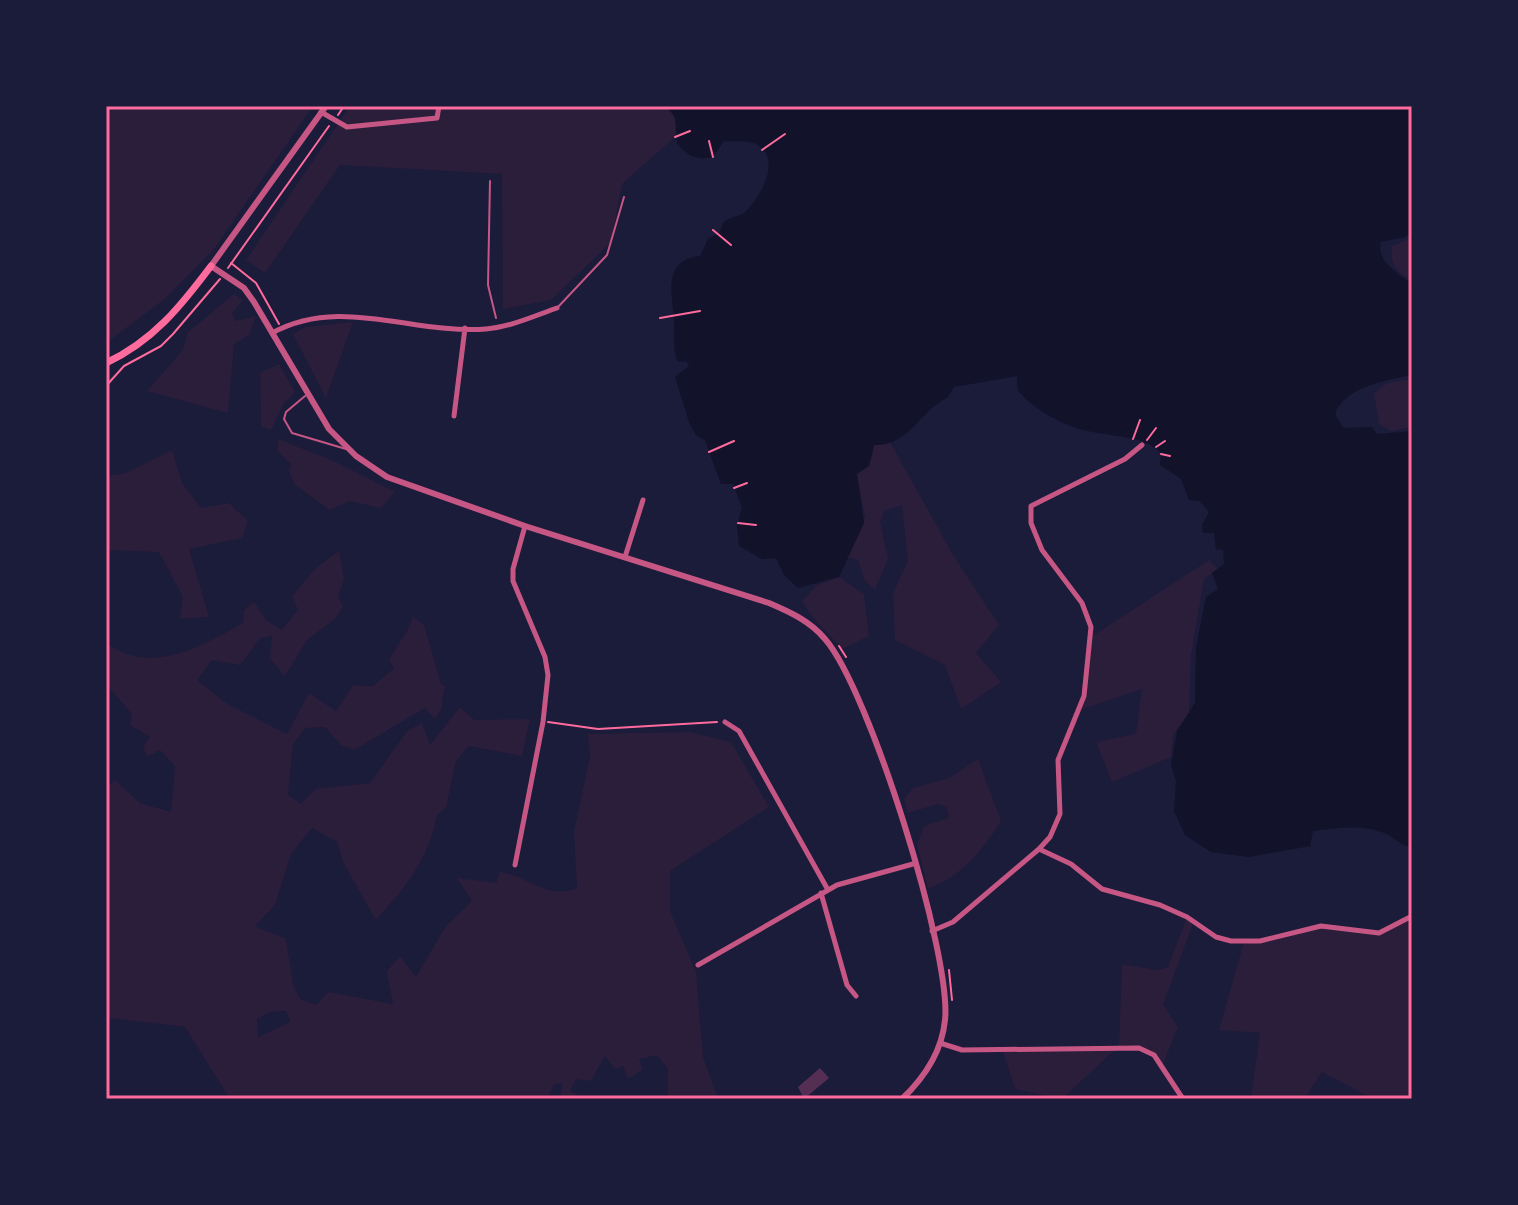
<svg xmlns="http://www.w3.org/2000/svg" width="1518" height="1205" font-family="Spectral,serif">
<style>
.green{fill:#2a1e3b;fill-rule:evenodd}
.water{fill:#12122b}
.building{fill:#542f53}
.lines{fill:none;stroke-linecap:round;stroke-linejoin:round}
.path{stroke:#ff6b9d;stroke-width:2}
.service{stroke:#c65784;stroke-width:2}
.minor{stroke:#c65784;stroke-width:5}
.tertiary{stroke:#c65784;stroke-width:6}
.secondary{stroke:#ff6b9d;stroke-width:7}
.neatline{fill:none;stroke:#ff6b9d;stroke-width:3}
</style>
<rect width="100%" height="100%" fill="#1b1b3a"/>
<path class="green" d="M106,106H313L214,249L166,298L106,343Z
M350,106H666C675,116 678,122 675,137L622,184L611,242L551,300L503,309L502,174L340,165L265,273L246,260Z
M1412,238V279C1395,273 1390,263 1392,246Z
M234,294L243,300L232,313L236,321L256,316L249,335L234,344L228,413L147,391L183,350L188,332Z
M353,322L326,398L293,334L305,327Z
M279,364L295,392L284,403L271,430L261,427L260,373Z
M1412,379V427L1391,431L1379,424L1374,393L1387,383Z
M278,439L338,463L395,492L381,508L349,501L330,510L295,485L289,471L291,464L277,451Z
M890,442L953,555L999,625L976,653L1001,682L961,709L945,665L895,640L893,593L908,561L902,505L884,511L880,521L888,559L875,590L865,581L858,560L847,557L865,517L857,474L872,457L874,445Z
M172,450L182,483L201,508L229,503L248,521L242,538L189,549L209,617L180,619L183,597L159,552L106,550V476L126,473Z
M339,551L344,579L338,597L343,606L336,618L307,640L285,676L270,659L272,636L260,638L240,665L212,660L197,680L226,703L287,734L309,693L336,711L353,685L373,686L394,668L389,660C397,644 408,634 413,617L424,625L441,684L445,686L441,709L435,719L425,708L354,750L341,745L325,727L305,728L293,744L288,795L301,804L316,789L370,783L407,731L422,723L430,745L460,707L474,720L530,719L522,756L469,746L456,761L446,808L437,815C429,859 405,888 376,920L344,864L337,842L312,828L291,854L275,905L255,926L286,939L293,984L300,999L316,1005L329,992L393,1004L387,971L400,956L416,977L446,926L472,901L457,878L497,883L499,872C526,874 547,901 577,888L574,832L590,756L588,734L690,732L731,742L769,807L670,871V911L696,972L703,1057L718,1099H668V1069L657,1055L639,1059L643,1069L628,1079L623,1066L615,1069L605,1056L591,1081L576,1079L570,1091L580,1096L576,1099H560L562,1083L554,1085L547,1099H230L185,1027L110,1018L106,1047V787L115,780L140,803L171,812L175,766L160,750L147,757L143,746L150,737L130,725L132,714L106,684V643C150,676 202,647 244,622V610L254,602L266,620L282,630L298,610L292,596L317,567ZM286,1011L290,1022L258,1037L257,1019L270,1012Z
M1209,560L1218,569L1204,579L1191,656L1189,713L1173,735L1171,757L1112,782L1096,742L1136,734L1142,689L1080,710L1091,637Z
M839,577L864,594L869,636L842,649L814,619L802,601L818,585Z
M978,759L1001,821C983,850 961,877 928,889L917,845L924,826L949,818L947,807L938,804L908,813L904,799L913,788L949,778Z
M1412,916V1099H1373L1322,1072L1304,1099H1251L1260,1033L1219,1030L1244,942L1321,926L1379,933Z
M1187,917L1194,921L1163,1005L1178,1027L1162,1066C1150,1050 1138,1048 1119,1046L1062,1099L1015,1089L1003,1051L1119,1046L1122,964L1157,970L1168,967Z"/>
<path class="water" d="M666,106H1412V232L1405,237L1381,242C1376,262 1398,273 1412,284V375C1387,380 1344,387 1335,414L1343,428L1372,427L1377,434L1412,431V847C1401,845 1399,842 1390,836C1368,823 1337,828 1313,831L1310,846L1249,857L1211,852L1185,835L1174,811L1176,781L1171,765L1177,731L1195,703L1196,647L1206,597L1218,589L1212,573L1224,564L1223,550L1216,549L1214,533H1203L1202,525L1209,512L1200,501L1189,500L1181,479L1160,465L1161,453C1147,436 1107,436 1083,430C1060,424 1034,409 1018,391L1017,376L954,387L948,397C921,410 908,447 874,445L869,466L857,474L864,523L839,577L798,588L784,575L776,558L762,559L739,546L737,526L742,507L733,484H721L705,440L696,435L689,422L675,377L689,366L687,362L677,361C673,348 674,336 674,323C673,296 661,260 700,256L708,239L719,233L724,222C731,216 741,217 746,211C761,196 783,158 756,144C747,140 734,142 724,141L713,157C696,161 688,156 677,143L675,117Z"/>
<path class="building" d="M820,1068L829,1078L804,1099L798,1087Z"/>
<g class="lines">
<path class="path" d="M338,115L344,106
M675,137L690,131
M709,141L713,157
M762,150L785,134
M713,230L731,245
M231,263L256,283L279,324
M228,268L329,126
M660,318L700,311
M106,386L124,366L161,346L173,334L220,279
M1133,439L1140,420
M1147,440L1156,428
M1156,447L1165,441
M709,452L734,441
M1161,454L1170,456
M734,488L747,483
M738,523L756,525
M839,646L846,657
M548,722L598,729L717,722
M949,970L952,1000"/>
<path class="service" d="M490,181L488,285L496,318
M558,307L607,255L624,197
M305,396L286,412L284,419L292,433L346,449"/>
<path class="minor" d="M321,112L347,127L437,118L439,106
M272,333C341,295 413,335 486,329C510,327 534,316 557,308
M454,416L465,328
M625,557L643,500
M725,722L739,731L828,890
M1039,849L1050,837L1060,814L1058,760L1084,696L1091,627L1082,603L1042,550L1031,523V506L1125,459L1142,445
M515,865L543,722L548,675L545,657L513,581V569L525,526
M821,893L847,985L856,996
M932,931L953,922L1039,849L1071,864L1102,889L1160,905L1187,917L1216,937L1231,941H1260L1321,926L1379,933L1412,916
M698,965L837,885L913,864
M940,1043L962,1050L1139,1048L1154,1055L1183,1099"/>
<path class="tertiary" d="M326,106L211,266L244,288L254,302L329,429L356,456L387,477L525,526L769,603C790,612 810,621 825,639C869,689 952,955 945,1020C942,1051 924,1078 902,1099"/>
<path class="secondary" d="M106,363C153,341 181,306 211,266"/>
</g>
<rect width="1518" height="1205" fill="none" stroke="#1b1b3a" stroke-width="216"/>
<rect x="108" y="108" width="1302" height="989" class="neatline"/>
</svg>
